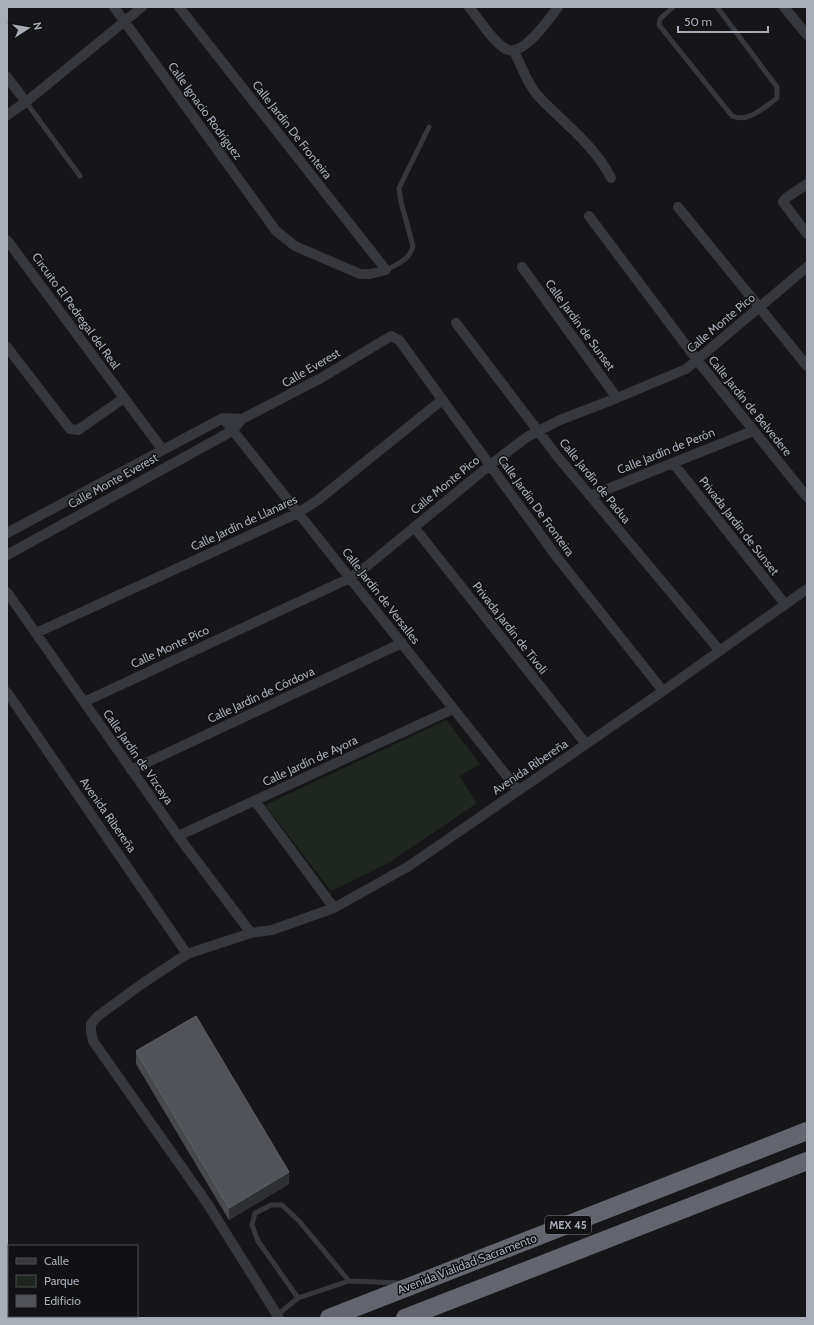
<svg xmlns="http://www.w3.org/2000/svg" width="814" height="1325" font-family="Cabin,sans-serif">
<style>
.green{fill:#1e261f}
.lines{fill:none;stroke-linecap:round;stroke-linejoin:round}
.lane{stroke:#37383d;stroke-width:5}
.street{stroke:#37383d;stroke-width:10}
.highway{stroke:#63666e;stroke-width:18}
.wall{fill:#47494d}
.shaded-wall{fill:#2f3033}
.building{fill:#525359;stroke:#5f6168}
.labels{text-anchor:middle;stroke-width:3;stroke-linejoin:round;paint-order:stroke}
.shield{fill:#111113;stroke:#7b7e86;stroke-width:1}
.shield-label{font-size:11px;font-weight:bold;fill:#a8adb8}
.street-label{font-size:12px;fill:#a8adb8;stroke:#111113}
</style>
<rect width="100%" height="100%" fill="#161618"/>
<path class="green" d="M446,720L480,764L459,776L477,803L390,862L331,891L265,805Z"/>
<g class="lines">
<path class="lane" d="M673,7L660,19L659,25L732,116C749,123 763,108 777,98V87L717,7
M26,102L80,176
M386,270C397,264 410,260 413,246L401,202L399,188L429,127
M298,1298L258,1241L252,1225L255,1213L271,1205H282L299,1221L349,1281
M277,1315L298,1298L349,1281L400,1283"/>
<path class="street" d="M114,7L276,231L295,246L360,274H370L386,270L179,7
M469,7C479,19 493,42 506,49C523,58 549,19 558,7
M784,7L807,35
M514,51C522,67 528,86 541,99C565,124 595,146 611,178
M7,77L26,102
M7,115L26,102L142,7
M807,184L786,198L783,202L807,234
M678,207L807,366
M589,216L697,360L807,497
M7,240L162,449
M522,267L617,398
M456,323L557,456L720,651
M7,347L70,429L78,430L81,428L124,398
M223,418L518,790
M673,463L785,604
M590,496L753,431
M414,527L586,744
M7,533L223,418L242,419
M7,555L232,431L242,419L321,378L391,336L399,340L556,556L663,691
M7,592L178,836L251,933
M36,633L298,513L318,500L442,400
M7,692L187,954
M84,702L350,578L367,566L490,465L527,437L560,420L617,398L686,369L807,267
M131,770L402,643
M255,801L334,908
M178,836L453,709
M279,1318L207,1203L93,1041L91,1032V1024L98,1016L143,983L187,954L251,933L272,930L334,908L409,866L663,691L807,589"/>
<path class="highway" d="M329,1318L807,1131
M405,1318L807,1161"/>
</g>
<path class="wall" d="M136,1051L289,1184L229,1220L136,1064Z"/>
<path class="shaded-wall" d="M289,1172V1184L229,1220V1208Z"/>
<path class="building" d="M196,1016L289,1172L229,1208L136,1051Z"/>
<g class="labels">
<rect class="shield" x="545" y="1216" width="46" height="18" rx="3"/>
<g class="shield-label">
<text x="568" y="1229">MEX 45</text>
</g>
<g class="street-label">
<text transform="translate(205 111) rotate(54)" y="4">Calle Ignacio Rodríguez</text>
<text transform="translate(292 130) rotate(52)" y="4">Calle Jardín De Fronteira</text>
<text transform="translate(76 311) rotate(54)" y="4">Circuito El Pedregal del Real</text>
<text transform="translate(721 323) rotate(-40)" y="4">Calle Monte Pico</text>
<text transform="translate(580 325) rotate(54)" y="4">Calle Jardín de Sunset</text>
<text transform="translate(311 368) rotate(-30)" y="4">Calle Everest</text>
<text transform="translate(750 406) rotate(51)" y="4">Calle Jardín de Belvedere</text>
<text transform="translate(666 451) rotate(-22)" y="4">Calle Jardín de Perón</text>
<text transform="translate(113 481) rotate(-29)" y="4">Calle Monte Everest</text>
<text transform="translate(595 481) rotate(51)" y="4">Calle Jardín de Padua</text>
<text transform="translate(445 485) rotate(-39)" y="4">Calle Monte Pico</text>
<text transform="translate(536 506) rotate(54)" y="4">Calle Jardín De Fronteira</text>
<text transform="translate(244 523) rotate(-25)" y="4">Calle Jardín de Llanares</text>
<text transform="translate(739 526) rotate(52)" y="4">Privada Jardín de Sunset</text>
<text transform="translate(381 596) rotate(52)" y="4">Calle Jardín de Versalles</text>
<text transform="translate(510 628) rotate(52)" y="4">Privada Jardín de Tívoli</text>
<text transform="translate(170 647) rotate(-25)" y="4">Calle Monte Pico</text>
<text transform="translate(261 695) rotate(-25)" y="4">Calle Jardín de Córdova</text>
<text transform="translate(138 757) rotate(55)" y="4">Calle Jardín de Vizcaya</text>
<text transform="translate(310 761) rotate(-25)" y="4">Calle Jardín de Ayora</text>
<text transform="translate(530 767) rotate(-34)" y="4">Avenida Ribereña</text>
<text transform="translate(108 815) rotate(55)" y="4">Avenida Ribereña</text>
<text transform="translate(467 1264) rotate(-21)" y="4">Avenida Vialidad Sacramento</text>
</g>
</g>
<rect width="814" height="1325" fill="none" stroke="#a8adb8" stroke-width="16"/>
<rect x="8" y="1245" width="130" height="72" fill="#111113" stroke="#4d4f55"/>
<rect x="16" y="1258" width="20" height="6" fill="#37383d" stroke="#4d4f55"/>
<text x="44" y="1265" font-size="12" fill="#a8adb8">Calle</text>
<rect x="16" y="1275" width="20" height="12" fill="#1e261f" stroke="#4d4f55"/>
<text x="44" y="1285" font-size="12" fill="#a8adb8">Parque</text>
<rect x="16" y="1295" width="20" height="12" fill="#525359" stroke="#4d4f55"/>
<text x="44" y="1305" font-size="12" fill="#a8adb8">Edificio</text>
<g transform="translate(28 28) rotate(78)" stroke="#111113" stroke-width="3" paint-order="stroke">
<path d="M0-3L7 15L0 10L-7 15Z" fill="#a8adb8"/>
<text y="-6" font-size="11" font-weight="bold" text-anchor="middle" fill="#a8adb8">N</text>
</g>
<path d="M678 26v6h90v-6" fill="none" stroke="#a8adb8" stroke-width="2"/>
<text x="684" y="26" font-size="12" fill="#a8adb8" stroke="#111113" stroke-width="3" paint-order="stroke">50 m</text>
</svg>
